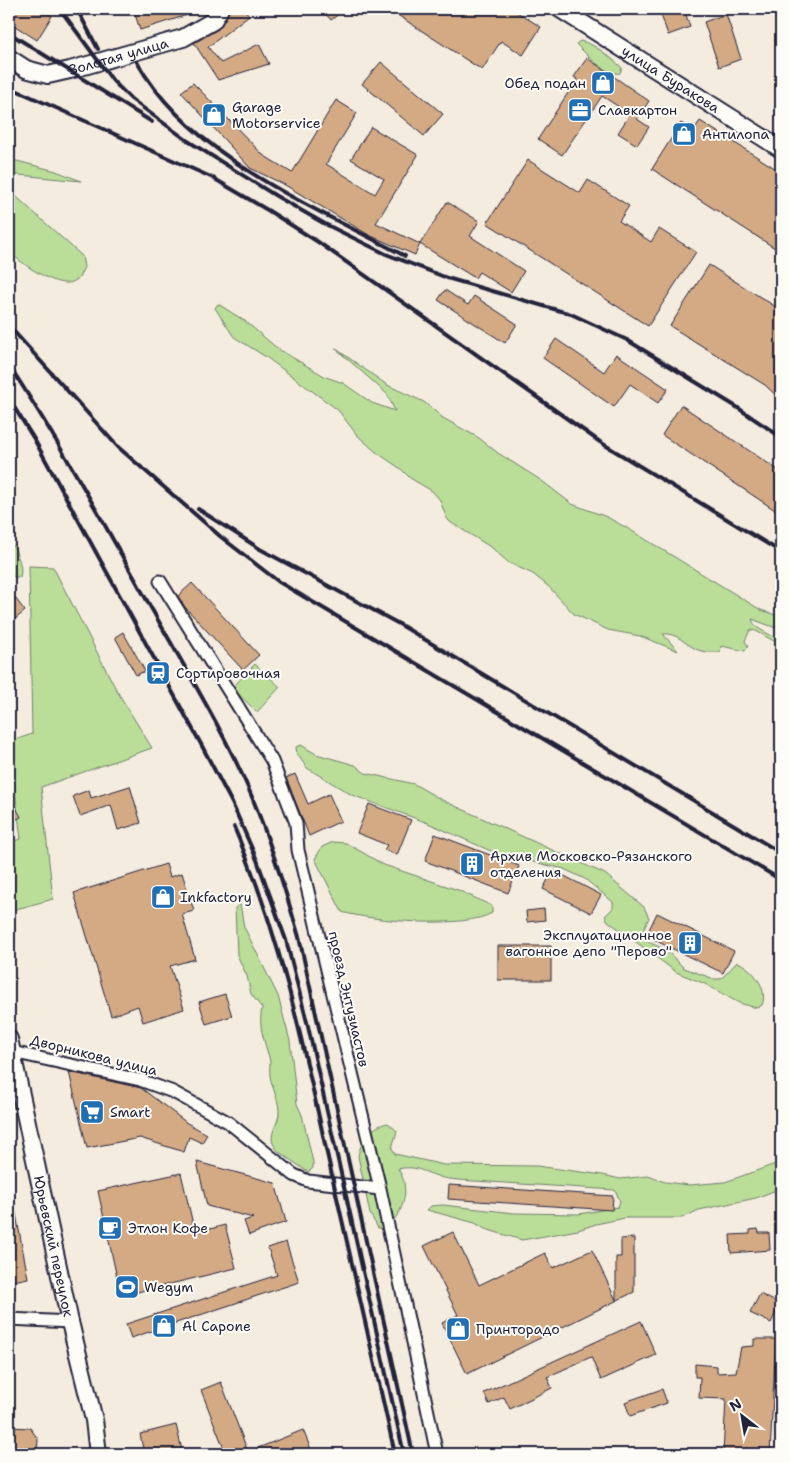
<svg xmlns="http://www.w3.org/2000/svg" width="790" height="1463" font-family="'Shantell Sans',sans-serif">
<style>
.green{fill:#bade98;stroke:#6e806a}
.building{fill:#d4aa85;stroke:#22223b}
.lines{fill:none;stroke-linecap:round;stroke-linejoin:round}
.street-casing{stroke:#22223b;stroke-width:15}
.secondary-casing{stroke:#22223b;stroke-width:20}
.street{stroke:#fdfcf7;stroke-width:11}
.secondary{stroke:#fdfcf7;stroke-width:16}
.rail{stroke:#22223b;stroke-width:4}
.labels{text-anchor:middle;stroke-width:4;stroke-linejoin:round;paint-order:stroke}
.street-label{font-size:14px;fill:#22223b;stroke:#fdfcf7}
.poi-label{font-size:14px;fill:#22223b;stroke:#fdfcf7;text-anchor:start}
</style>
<rect width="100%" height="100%" fill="#f5ece0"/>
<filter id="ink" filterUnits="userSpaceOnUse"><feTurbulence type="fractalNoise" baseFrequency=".02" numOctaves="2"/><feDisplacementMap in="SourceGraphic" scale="10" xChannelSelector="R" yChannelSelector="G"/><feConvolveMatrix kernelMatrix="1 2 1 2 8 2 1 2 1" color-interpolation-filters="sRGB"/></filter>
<g filter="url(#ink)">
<path class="green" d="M580,41C594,43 612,58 622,68L620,73C606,76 586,54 576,44Z
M9,159L56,171L81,181L9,174Z
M9,190L82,256L84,267L79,278C76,280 72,283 68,283C52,285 19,262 9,251Z
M218,304L245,321L278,349L326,377L343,383L372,403L395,411L387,394L335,348L387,385L424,402L443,418L479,438L498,453L542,481L572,504L607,517L627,528L761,610L781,617V630L752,619C755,633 775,632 781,645L756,631L750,630L745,641L748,646L745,651L721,646L720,652C712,652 704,653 696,649C685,644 676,632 663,634L678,651L640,636L608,630L574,614L549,587L533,574L509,563L492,548L450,522L446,517L440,500L432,491L410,478L401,469L376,452L357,435L338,410L266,357L234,337L215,308Z
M9,536C14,549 24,564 20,577H14L9,572Z
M29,566L53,567L117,691L152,748L41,787L53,899L9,911V842L21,839L14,783H9V742L32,734Z
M255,664L280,687L257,712L232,688Z
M301,745L316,754L355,765L365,773L414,784L442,800L605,874L644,907L649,918L644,928V940L666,950L684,968L714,979H720L725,975L737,962C752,967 769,989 762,1005L757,1008L739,1003L703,983L676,972L608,921L605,916L613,908V902L585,879L564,869L529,861L511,860L428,823L352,795L307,768L297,754L296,747Z
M333,842L346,843L384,865L458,890L492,906V913C465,929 372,921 342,912L315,859L322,847Z
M240,904L244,927L278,996L290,1041L297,1104L302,1115L313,1162V1168L308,1172L279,1152C263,1135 280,1127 279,1110C278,1098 272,1088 270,1076C269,1070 271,1063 269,1057C264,1040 258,1026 262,1008L251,994L247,976L237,955L235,908Z
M388,1123L397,1131L392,1148L395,1154L444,1165L537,1166L603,1175L620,1179L648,1176L665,1182L689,1185L725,1182L781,1162V1188L756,1198L699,1210L682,1218H625L596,1224L578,1230L522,1240L485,1229L475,1223L427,1210L431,1206L443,1205L514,1213L579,1214L618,1207L620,1201L615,1190L458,1180C451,1179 444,1179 437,1176C422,1171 414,1165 398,1169C412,1188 403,1219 382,1229L378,1228L370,1214L358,1156C361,1140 371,1126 388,1123Z"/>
<path class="building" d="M9,9H40L52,16L37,40L12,24L9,20Z
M152,9H199L200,11L140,30L135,14Z
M230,9H244L249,15L208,47L221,63L259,44L269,64L218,80L194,43L218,29Z
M321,9H345L331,20Z
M400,9H512L541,27L523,55L501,41L482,70L396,14Z
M659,9H684L690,27L668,35Z
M726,14L741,59L719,67L704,22Z
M587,58L649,101L637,119L649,127L637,145L618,133L630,114L602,96L562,155L538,139L577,79L574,77Z
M381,62L443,114L424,136L362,84Z
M193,83L263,155L292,173L336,100L357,113L326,164L375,194L384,179L351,159L371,127L418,155L376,223L420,244L415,255L369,235L285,185L250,168L181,92Z
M700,121L781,172V252L652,169L681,123L693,131Z
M528,160L580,193L588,180L629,206L619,221L651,242L659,229L696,252L648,326L487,223Z
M447,202L479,221L470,236L524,271L511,292L479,272L475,278L420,244Z
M709,265L781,310V400L765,385L670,326Z
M445,290L468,305L474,296L517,324L505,343L438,300Z
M556,339L604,372L616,354L668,389L658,403L630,384L614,407L543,358Z
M681,405L781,472V514L662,435Z
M192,583L259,655L243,670L185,607L178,596Z
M9,590L25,611L9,624Z
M123,632L145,671L136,675L115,637Z
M295,774L308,804L329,794L341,821L309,836L286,778Z
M130,786L141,823L118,830L111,805L80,816L73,796L89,790L91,798Z
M9,795L21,817L9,823Z
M369,804L411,820L397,855L384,850L387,845L357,833Z
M435,834L519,866L508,893L425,861Z
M166,864L170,877L182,873L194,911L182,914L195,959L170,966L184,1009L143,1022L138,1006L111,1016L74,893Z
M553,870L601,895L591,913L543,889Z
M544,909L545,920L527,922L526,911Z
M657,913L734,951L723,973L646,936Z
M498,946H551V980H498Z
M225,994L232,1016L206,1024L199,1002Z
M69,1072L141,1088L187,1123L207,1134L202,1143L189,1137L184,1152L140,1138L87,1148Z
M197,1162L275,1183L286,1222L249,1235L244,1221L253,1218L207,1206Z
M181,1173L195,1233L225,1225L236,1268L121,1296L98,1191Z
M449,1185L613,1196L612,1210L448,1199Z
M13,1198L28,1278L9,1282V1199Z
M758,1229L759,1233H769L770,1250L731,1253L730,1235L750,1234V1230Z
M453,1232L479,1285L545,1253L553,1268L592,1250L616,1300V1257H621V1239L634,1238V1292L467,1374L442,1323L458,1315L424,1246Z
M286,1242L299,1282L131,1338L126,1324L277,1275L268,1248Z
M760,1294L780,1304L771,1323L750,1313Z
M641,1321L656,1355L601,1380L591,1357L547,1377L552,1388L510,1409L504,1397L489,1404L484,1393Z
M754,1339H776L770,1454H723L726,1399L699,1398L700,1377H695V1364L717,1366V1373L736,1372L741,1347L754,1346Z
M221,1382L248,1452L303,1430L312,1452L306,1454H226L201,1390Z
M662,1389L667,1403L630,1416L625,1402Z
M176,1425L183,1454H144L140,1434Z
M9,1427L30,1428L38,1439L37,1454H9Z"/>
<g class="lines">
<defs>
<path id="street" d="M160,581L272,761L296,823L298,850L379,1184L437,1454
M12,1052L140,1080L173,1092L228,1122L294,1175L308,1181L380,1189
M9,1319L70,1322"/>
<g id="secondary">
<path id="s1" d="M560,9L781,149"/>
<path id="s2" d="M9,58L26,69L48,75L70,70L183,38L213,21L220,9"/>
<path id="s3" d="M9,1039L70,1322L94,1420L98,1454"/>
</g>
</defs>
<use href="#street" class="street-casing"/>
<use href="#secondary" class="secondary-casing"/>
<use href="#street" class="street"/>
<use href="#secondary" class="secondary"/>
<path class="rail" d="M60,9L113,81L131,99L188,141L276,196L325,224L386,254L447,278L571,314L627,340L735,406L781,437
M77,9L98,49
M9,33L152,122
M137,62C190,156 313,207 405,256
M9,87L213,178L269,211L318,242L600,442L781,552
M9,326L118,447L221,537L279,582L781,880
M9,365C58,440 101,518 145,597C181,662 223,728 252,797C271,843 285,889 299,937L413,1454
M9,399L34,439L202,746L232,803L257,860L286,940L307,1022L404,1454
M198,509L260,549L399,624L781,853
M234,827C279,932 302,1038 326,1149C349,1251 372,1352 395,1454"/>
</g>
</g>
<defs>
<symbol id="shop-square" viewBox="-11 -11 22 22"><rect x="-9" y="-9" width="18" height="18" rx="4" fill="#1f6fb2" stroke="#fdfcf7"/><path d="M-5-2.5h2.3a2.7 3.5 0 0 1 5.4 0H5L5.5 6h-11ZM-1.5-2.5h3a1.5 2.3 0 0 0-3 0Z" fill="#fff"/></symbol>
<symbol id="office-square" viewBox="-11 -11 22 22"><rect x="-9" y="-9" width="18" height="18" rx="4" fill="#1f6fb2" stroke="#fdfcf7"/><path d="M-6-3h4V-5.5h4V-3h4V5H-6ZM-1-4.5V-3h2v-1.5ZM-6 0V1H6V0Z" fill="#fff"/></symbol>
<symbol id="station-square" viewBox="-11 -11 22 22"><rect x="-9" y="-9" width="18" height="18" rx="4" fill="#1f6fb2" stroke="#fdfcf7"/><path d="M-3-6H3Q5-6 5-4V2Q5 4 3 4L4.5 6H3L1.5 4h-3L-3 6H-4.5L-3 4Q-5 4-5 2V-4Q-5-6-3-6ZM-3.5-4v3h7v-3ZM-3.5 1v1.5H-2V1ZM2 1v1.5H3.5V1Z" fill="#fff"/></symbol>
<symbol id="building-square" viewBox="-11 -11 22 22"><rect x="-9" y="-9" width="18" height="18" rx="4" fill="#1f6fb2" stroke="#fdfcf7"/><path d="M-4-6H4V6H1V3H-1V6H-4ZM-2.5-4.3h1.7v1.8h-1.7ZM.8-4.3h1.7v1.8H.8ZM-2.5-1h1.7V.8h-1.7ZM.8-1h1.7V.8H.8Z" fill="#fff"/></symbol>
<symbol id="supermarket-square" viewBox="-11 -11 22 22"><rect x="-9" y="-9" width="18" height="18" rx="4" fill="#1f6fb2" stroke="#fdfcf7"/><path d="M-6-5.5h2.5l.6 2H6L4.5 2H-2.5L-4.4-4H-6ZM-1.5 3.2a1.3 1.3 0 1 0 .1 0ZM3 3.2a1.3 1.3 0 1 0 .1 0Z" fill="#fff"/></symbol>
<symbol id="cafe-square" viewBox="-11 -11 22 22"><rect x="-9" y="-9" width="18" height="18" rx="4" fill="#1f6fb2" stroke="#fdfcf7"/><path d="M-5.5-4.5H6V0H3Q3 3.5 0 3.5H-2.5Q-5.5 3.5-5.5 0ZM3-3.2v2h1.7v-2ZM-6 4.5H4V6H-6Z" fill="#fff"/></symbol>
<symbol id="stadium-square" viewBox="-11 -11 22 22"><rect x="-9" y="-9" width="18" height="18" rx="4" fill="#1f6fb2" stroke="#fdfcf7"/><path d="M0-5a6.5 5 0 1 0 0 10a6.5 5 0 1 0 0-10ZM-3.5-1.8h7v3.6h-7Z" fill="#fff"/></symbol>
</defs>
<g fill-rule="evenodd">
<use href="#shop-square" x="589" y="69" width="28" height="28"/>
<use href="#office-square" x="566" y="96" width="28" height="28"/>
<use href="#shop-square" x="200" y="101" width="28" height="28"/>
<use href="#shop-square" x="670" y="120" width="28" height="28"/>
<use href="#station-square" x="144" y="659" width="28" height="28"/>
<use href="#building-square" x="458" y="850" width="28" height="28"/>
<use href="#shop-square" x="149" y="883" width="28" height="28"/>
<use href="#building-square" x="676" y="929" width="28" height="28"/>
<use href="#supermarket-square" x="78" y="1098" width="28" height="28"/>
<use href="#cafe-square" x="96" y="1214" width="28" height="28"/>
<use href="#stadium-square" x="113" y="1273" width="28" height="28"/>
<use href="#shop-square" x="150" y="1312" width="28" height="28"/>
<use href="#shop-square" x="444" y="1315" width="28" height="28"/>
</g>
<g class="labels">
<g class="street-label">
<text dy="5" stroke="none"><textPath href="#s2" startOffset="116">Золотая улица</textPath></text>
<text dy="5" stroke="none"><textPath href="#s1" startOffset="131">улица Буракова</textPath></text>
<text transform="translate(349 999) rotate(77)" y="5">проезд Энтузиастов</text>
<text transform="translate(94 1055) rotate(14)" y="5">Дворникова улица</text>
<text dy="5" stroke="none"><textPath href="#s3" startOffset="212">Юрьевский переулок</textPath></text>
</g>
<g class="poi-label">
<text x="586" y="88" text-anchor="end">Обед подан</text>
<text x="232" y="112">Garage<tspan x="232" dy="16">Motorservice</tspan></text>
<text x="598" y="115">Славкартон</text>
<text x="702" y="139">Антилопа</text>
<text x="176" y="678">Сортировочная</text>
<text x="490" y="861">Архив Московско-Рязанского<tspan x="490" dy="16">отделения</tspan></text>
<text x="180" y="902">Inkfactory</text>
<text x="672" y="940" text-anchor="end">Эксплуатационное<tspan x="672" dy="16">вагонное депо "Перово"</tspan></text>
<text x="110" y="1117">Smart</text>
<text x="128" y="1233">Этлон Кофе</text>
<text x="144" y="1292">Wegym</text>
<text x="182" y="1331">Al Capone</text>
<text x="476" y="1334">Принторадо</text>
</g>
</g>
<rect width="790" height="1463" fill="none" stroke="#fdfcf7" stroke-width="30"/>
<rect x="15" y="15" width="760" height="1433" fill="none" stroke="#22223b" stroke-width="2" filter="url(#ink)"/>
<g transform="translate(742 1416) rotate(329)" stroke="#fdfcf7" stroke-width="4" paint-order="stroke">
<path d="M0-4L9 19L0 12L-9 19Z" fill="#22223b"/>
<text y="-8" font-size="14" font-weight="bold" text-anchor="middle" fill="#22223b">N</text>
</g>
</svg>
